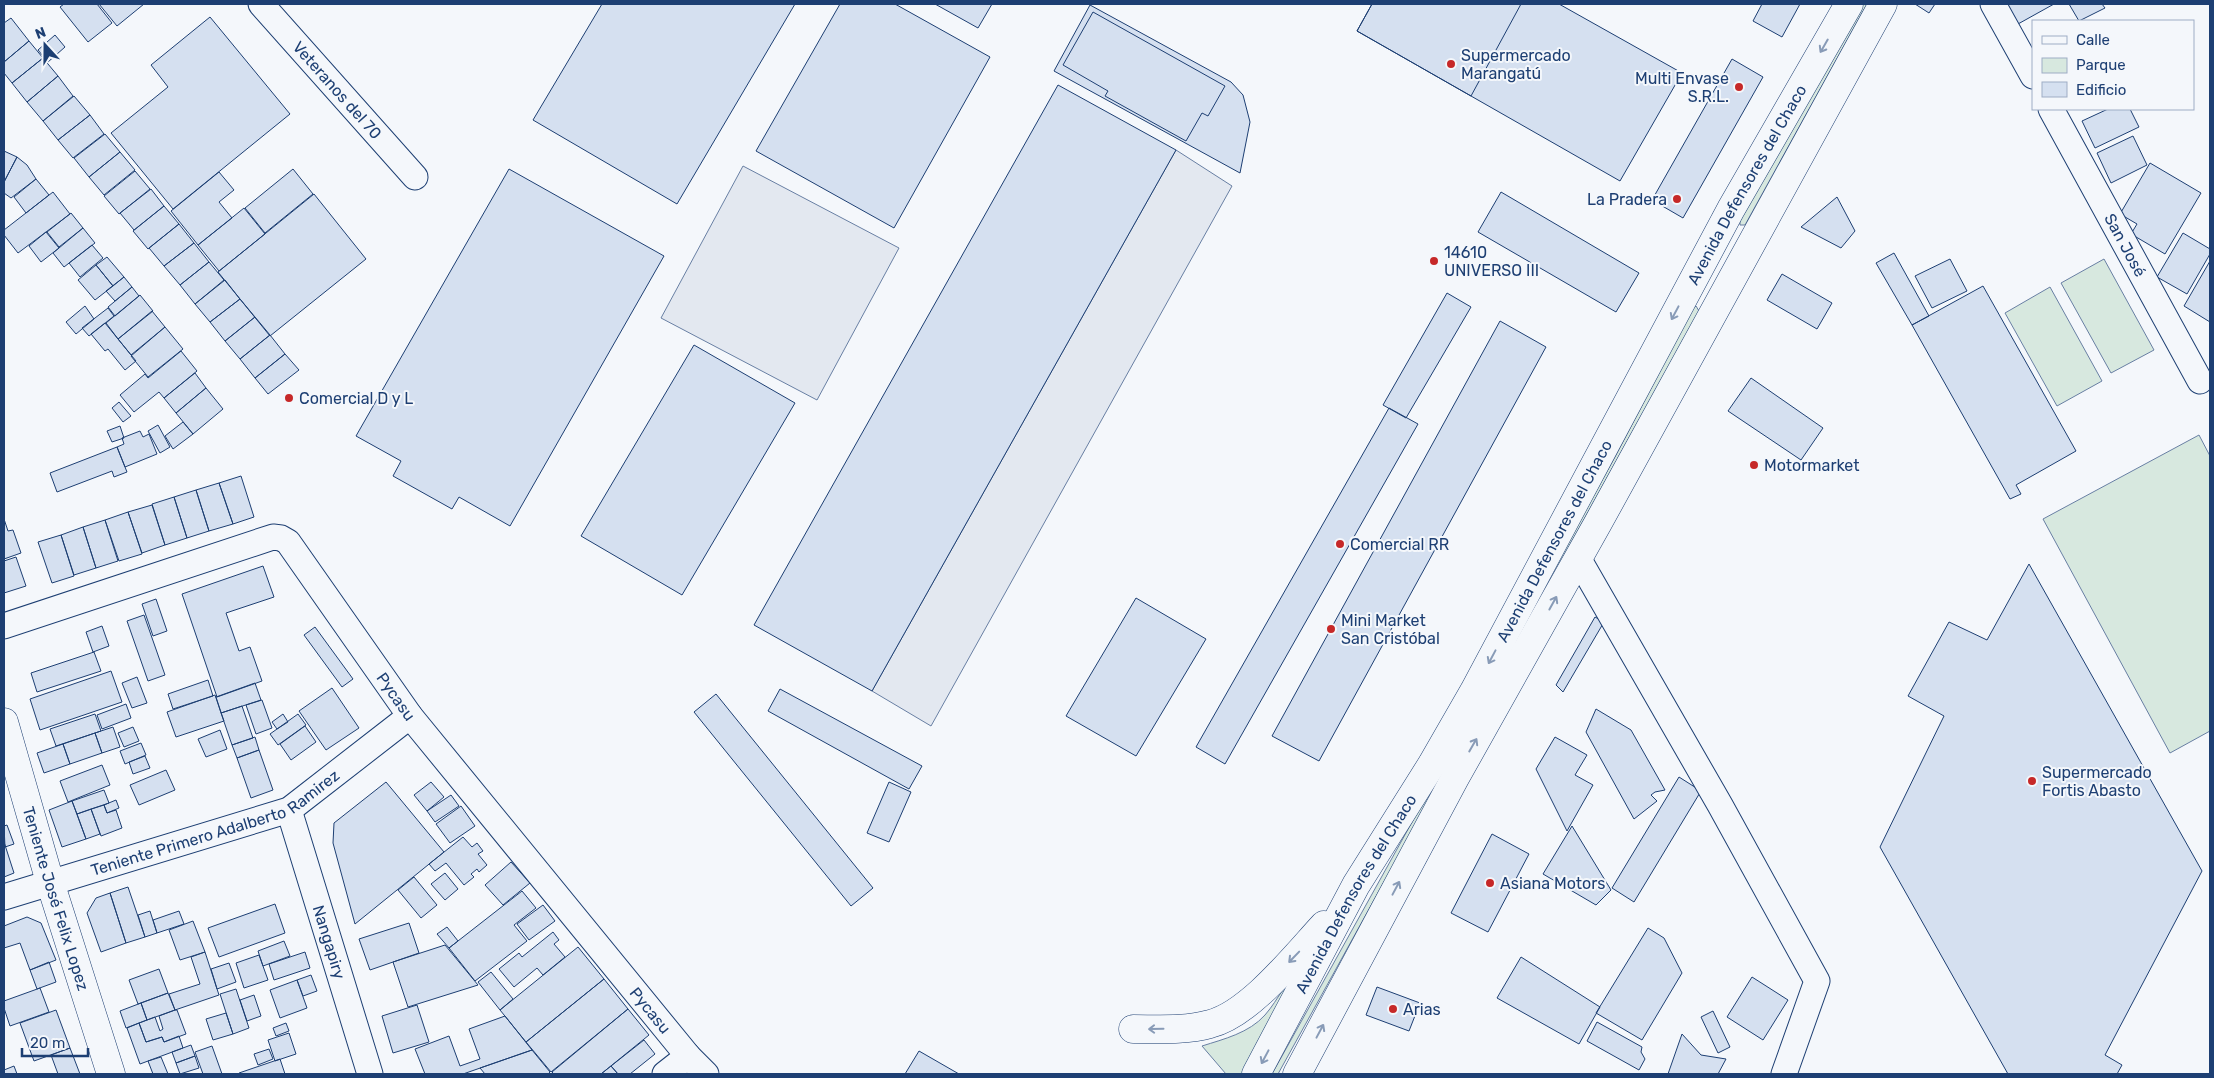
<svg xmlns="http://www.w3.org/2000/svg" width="2214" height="1078" font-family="Rubik,sans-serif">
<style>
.green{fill:#d7e8df;stroke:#687fa3}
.parking{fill:#e3e8f0;stroke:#687fa3}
.building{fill:#d5e0f0;stroke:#1d3f73}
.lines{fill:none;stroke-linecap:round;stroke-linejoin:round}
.minor-casing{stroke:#1d3f73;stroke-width:27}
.major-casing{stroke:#1d3f73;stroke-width:29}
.highway-casing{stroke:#1d3f73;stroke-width:29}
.minor{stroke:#f4f7fb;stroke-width:25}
.major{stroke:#f4f7fb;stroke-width:28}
.highway{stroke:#f4f7fb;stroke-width:28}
.oneway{stroke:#889bb7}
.poi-dot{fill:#c62828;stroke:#f4f7fb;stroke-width:2}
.labels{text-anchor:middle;stroke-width:4;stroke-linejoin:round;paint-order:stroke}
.poi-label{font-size:16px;fill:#1d3f73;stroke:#f4f7fb;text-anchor:start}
.street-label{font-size:16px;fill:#1d3f73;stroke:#f4f7fb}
</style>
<rect width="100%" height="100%" fill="#f4f7fb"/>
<path class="green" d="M1861,4H1867L1745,225H1740V221Z
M2104,259L2154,350L2111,373L2061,283Z
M2050,287L2102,381L2057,406L2005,313Z
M1696,306L1699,311L1278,1074H1272L1615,457L1693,308Z
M2199,435L2210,456V731L2170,753L2043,519Z
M1304,968L1242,1074H1226L1202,1046C1224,1039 1249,1033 1265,1015C1279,999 1286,979 1304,968Z"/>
<path class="parking" d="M1176,150L1232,186L931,726L872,691Z
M743,166L899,248L817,400L661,318Z"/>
<path class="building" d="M64,4H97L112,23L88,42L60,7Z
M99,4H144L117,26Z
M602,4H795L677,204L533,120Z
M840,4H895L990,57L894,228L756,151Z
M935,4H992L978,28Z
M1372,4H1559L1682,73L1620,181L1357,31Z
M1372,4H1521L1471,96L1357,31Z
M1762,4H1800L1782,37L1753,21Z
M1915,4H1935L1929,13Z
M2007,4H2054L2018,24Z
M2069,4H2102L2105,8L2079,21Z
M1090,5L1231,82L1243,95L1250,122L1240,173L1054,71Z
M1093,12L1225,86L1208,116L1202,113L1186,141L1105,96L1108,91L1063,65Z
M210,17L290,114L173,209L111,133L168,87L151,65Z
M11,18L29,41L4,62V23Z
M55,35L65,47L48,62L38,50Z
M29,41L43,58L12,83L4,73V62Z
M43,58L58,76L27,102L12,83Z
M1732,59L1763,77L1683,218L1652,200Z
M58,76L73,96L43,121L27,102Z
M1058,85L1176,150L872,691L754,625Z
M74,96L90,115L58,140L43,121Z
M2108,109H2130L2139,127L2095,148L2082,121Z
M90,115L104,134L73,158L58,140Z
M105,134L120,152L89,177L74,158Z
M2133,136L2147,165L2111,183L2097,153Z
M4,151L17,157L4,182Z
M120,152L135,170L104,195L89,177Z
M17,157L27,165L36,179L11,198L4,193V182Z
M2150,163L2201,193L2165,254L2131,234L2137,224L2120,214Z
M293,169L313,194L265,233L245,208Z
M509,169L664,256L510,526L459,497L452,509L393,476L401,461L356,436Z
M135,171L150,189L119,214L104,196Z
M219,172L234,190L219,202L232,218L198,245L171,211Z
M36,179L49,195L26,213L14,197Z
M151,189L164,206L134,230L120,213Z
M53,192L70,214L18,253L4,235V230Z
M1501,192L1639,273L1616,312L1478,232Z
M314,194L366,259L270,336L218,272Z
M1837,197L1855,231L1841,248L1801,227Z
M164,206L179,224L148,249L133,231Z
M244,208L265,234L219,271L198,245Z
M71,213L83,228L59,247L47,232Z
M179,224L194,243L164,266L149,248Z
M83,228L95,243L64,267L53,253Z
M46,232L59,248L41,262L29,246Z
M2183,233L2210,249V254L2187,294L2157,277Z
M194,243L209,262L180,285L164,266Z
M92,245L103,258L80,277L69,263Z
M1894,253L1929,316L1912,325L1876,263Z
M107,257L124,277L113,286L96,265Z
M1950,259L1967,291L1932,308L1915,276Z
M2210,261V322L2184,306Z
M209,262L224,280L195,304L180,285Z
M96,265L113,286L95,300L78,280Z
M1782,274L1832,303L1817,329L1767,300Z
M124,277L132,287L115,301L106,291Z
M225,280L240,299L210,322L195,304Z
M1983,286L2076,451L2016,485L2021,494L2010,499L1912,325Z
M132,287L139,296L115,316L108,307Z
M1447,293L1471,307L1406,418L1383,405Z
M140,295L153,311L118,339L106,323Z
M240,299L255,317L225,341L210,322Z
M85,306L94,319L76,334L66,322Z
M108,308L114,316L89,336L82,328Z
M152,311L165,327L131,355L118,339Z
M255,317L270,335L240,359L225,341Z
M1500,321L1546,347L1319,761L1272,736Z
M105,323L136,361L125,370L108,349L105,351L91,334Z
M165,327L183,349L148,377L131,356Z
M270,335L285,354L255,378L240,359Z
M694,345L795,403L682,595L581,536Z
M181,351L197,371L164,398L159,392L134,412L120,395L145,374L148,378Z
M285,354L299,370L268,394L255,378Z
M195,373L206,388L176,413L164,398Z
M1751,378L1823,428L1801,460L1728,411Z
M206,388L223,409L193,434L176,413Z
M119,402L131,416L123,422L112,408Z
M1389,408L1418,424L1225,764L1196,747Z
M183,422L193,434L173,449L165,436Z
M158,425L170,447L160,453L148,431Z
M120,426L124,438L112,442L107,431Z
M140,431L143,437L149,434L157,454L125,467L117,447L124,444L122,438Z
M117,447L127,472L114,477L112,471L57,492L50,473Z
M241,476L254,517L233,524L219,483Z
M219,483L233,524L209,531L196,490Z
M196,490L209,531L187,538L174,497Z
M174,497L187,538L165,545L152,504Z
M152,505L165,545L142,553L128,512Z
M128,512L142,554L119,561L105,520Z
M4,519L8,531L13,530L21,553L4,559Z
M105,520L118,561L96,568L83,527Z
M83,527L96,568L74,575L61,535Z
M61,535L74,576L52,583L38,542Z
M16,557L26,586L4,593V561Z
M2029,564L2202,871L2105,1055L2122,1065L2117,1074H2008L1880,847L1944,716L1908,696L1949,622L1987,640Z
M263,566L274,597L226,613L239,651L250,647L262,681L217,697L182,594Z
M1136,598L1206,639L1136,756L1066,716Z
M156,599L167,631L153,636L142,604Z
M144,615L165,675L148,681L127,621Z
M1595,617L1604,622L1563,692L1556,685Z
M102,626L109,646L93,652L86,632Z
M315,627L353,679L342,687L304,635Z
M94,652L101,671L37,692L31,673Z
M111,671L122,702L40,730L30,699Z
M137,677L147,703L132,708L122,683Z
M208,680L213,696L173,709L168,694Z
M255,683L261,700L221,713L216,697Z
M332,688L359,728L326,750L299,711Z
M780,689L922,766L909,789L768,711Z
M716,694L873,888L851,906L694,712Z
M215,695L224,721L176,737L167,712Z
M262,700L272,728L256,734L246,705Z
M126,704L131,718L102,729L97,715Z
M242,706L253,738L232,745L221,713Z
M1596,709L1631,730L1665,790L1655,792L1651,795L1657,801L1634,819L1586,732Z
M95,714L101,731L56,746L50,729Z
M283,714L288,722L277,729L272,722Z
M298,714L306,725L278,745L270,734Z
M305,726L316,742L291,760L280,744Z
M113,727L120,747L102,753L95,733Z
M133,727L139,741L124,747L118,733Z
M220,730L227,749L206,757L198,739Z
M95,733L102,753L70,764L63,744Z
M255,737L259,750L237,758L232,745Z
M1555,737L1587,755L1575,775L1593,785L1567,831L1536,769Z
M141,743L146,755L125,764L120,751Z
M63,744L70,764L44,773L37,753Z
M259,750L273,790L251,798L237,758Z
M145,756L150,768L133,774L129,762Z
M102,765L110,785L68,802L60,781Z
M166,770L175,790L139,805L130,785Z
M1679,777L1701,791L1634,902L1612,888Z
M386,782L444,852L355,924L333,843L334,823Z
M431,782L444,797L427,811L414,795Z
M889,782L911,792L889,842L867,833Z
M104,790L109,803L77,814L72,801Z
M451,795L459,806L435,822L427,811Z
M116,800L119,808L107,813L104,805Z
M72,801L86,839L62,847L49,810Z
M104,805L107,813L116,810L122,828L101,836L91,809Z
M461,806L475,826L450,843L436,824Z
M91,809L100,834L86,839L77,814Z
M7,825L14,844L5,847L4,826Z
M1572,826L1611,890L1596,905L1543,874Z
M1492,834L1529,854L1488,932L1451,913Z
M463,837L472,847L477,843L483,851L478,854L487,865L479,872L477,869L471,874L474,877L464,885L446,863L435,871L429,864Z
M4,842L14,873L4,877Z
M511,862L530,883L503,905L485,885Z
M445,873L458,889L445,900L431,884Z
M414,877L437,905L421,918L398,890Z
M128,887L145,937L126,943L110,893Z
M522,891L536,908L514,925L527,941L475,981L449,948Z
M110,893L126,943L101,952L87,913L96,898Z
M275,904L285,933L219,957L208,928Z
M543,905L555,921L529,940L517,924Z
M150,911L157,933L145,937L138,915Z
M179,911L184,924L157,933L153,920Z
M27,917L41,923L56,960L30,970L20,943L4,948V926Z
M193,921L205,952L180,960L169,930Z
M409,923L419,953L370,970L359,939Z
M447,927L458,941L449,948L437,934Z
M1648,928L1664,938L1682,973L1642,1040L1596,1013Z
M553,932L559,940L554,944L565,957L543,975L537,968L514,987L499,969L519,953L522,957Z
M284,941L290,956L263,966L258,951Z
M445,945L478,985L408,1007L393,962Z
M578,947L604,979L526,1042L500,1010Z
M205,952L219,995L175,1010L169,994L200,984L191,957Z
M305,952L310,968L274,980L269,964Z
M259,955L268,980L244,988L236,963Z
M1521,957L1600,1007L1579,1044L1497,998Z
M49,962L56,982L37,989L30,970Z
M229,963L236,982L217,989L211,969Z
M159,969L168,993L138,1004L129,980Z
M491,972L513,999L500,1010L478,982Z
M311,975L317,991L303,996L297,980Z
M1752,977L1788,1000L1763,1040L1727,1017Z
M604,979L628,1009L551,1072L526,1042Z
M297,980L307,1008L280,1018L270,990Z
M1377,987L1420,1003L1409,1031L1366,1015Z
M40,988L49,1012L10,1026L4,1008V1001Z
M236,989L249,1028L233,1034L220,994Z
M168,993L175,1010L147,1020L141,1003Z
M254,995L261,1016L247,1021L240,1000Z
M141,1003L147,1020L126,1028L120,1011Z
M417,1005L429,1042L393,1053L382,1016Z
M628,1009L649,1035L601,1074H554L552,1072Z
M56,1010L70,1048L34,1061L20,1023Z
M175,1010H177L186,1034L164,1042L162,1037L146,1042L139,1023L155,1017L160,1031L163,1029L159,1016Z
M1713,1011L1730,1047L1718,1053L1701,1017Z
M226,1013L233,1034L213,1040L206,1019Z
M505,1016L532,1050L463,1074H425L415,1049L449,1036L460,1066L480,1059L469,1029Z
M1597,1022L1642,1047L1641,1052L1645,1059L1639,1070L1587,1041Z
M139,1023L146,1042L162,1037L164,1042L179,1036L183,1048L140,1064L127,1028Z
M286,1023L289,1031L276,1036L273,1028Z
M289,1033L296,1054L275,1061L268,1040Z
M1682,1034L1701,1055L1726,1059L1718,1074H1668Z
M644,1040L655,1054L630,1074H618L611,1066Z
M191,1045L195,1056L176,1063L172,1052Z
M212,1046L222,1074H203L195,1052Z
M70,1048L80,1074H58L51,1055Z
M269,1049L273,1059L258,1065L254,1054Z
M532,1050L550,1072L548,1074H485L480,1068Z
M919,1051L959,1074H905Z
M195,1056L199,1068L180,1074L176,1063Z
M161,1057L168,1074H153L148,1061Z
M280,1059L285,1074H239V1073Z
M14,1066L17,1074H4V1070Z
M611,1066L618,1074H601Z"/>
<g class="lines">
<defs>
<g id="minor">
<path id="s1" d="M261,4L415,177"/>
<path d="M1993,4L2033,76"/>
<path id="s2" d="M2051,109L2200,381"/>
<path d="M1578,558L1720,805L1817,981L1784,1074"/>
<path id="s3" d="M4,626L273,537L281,538L288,542L410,716L688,1056L706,1074"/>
<path id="s4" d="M289,810L370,1074"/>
<path id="s5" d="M4,897L289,810L410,716"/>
<path d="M665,1074L688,1056"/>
</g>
<g id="major">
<path id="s6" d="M4,722L50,882L111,1074"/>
</g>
<g id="highway">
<path d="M1133,1029C1159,1029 1185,1031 1210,1024C1250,1014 1296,955 1324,925"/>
<path id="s7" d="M1256,1074L1356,885L1432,764L1474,691L1731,209L1849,4"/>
<path d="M1297,1074L1455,778L1598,523L1883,4"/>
</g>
</defs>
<use href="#minor" class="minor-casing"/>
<use href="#major" class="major-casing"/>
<use href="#highway" class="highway-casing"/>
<use href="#minor" class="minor"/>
<use href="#major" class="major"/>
<use href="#highway" class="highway"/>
</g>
<defs><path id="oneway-shaft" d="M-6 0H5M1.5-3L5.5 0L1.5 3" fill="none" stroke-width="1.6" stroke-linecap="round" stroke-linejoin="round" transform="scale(1.25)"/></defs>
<g class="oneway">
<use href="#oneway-shaft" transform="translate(1824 46) rotate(120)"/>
<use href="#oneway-shaft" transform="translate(1675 313) rotate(118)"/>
<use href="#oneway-shaft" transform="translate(1553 603) rotate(-61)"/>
<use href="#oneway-shaft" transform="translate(1492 657) rotate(118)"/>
<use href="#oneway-shaft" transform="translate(1473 745) rotate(-60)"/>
<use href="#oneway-shaft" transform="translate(1396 888) rotate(-62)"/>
<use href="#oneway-shaft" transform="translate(1294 957) rotate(134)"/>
<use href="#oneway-shaft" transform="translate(1156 1029) rotate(179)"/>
<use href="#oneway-shaft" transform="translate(1320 1031) rotate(-62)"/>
<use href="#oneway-shaft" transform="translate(1265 1057) rotate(118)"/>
</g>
<g class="poi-dot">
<circle cx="1451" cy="64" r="5"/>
<circle cx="1739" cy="87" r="5"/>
<circle cx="1677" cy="199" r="5"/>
<circle cx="1434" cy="261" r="5"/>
<circle cx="289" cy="398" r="5"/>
<circle cx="1754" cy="465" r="5"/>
<circle cx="1340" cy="544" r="5"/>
<circle cx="1331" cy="629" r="5"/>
<circle cx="2032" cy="781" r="5"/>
<circle cx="1490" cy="883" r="5"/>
<circle cx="1393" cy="1009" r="5"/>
</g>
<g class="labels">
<g class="poi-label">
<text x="1461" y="61">Supermercado<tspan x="1461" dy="18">Marangatú</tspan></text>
<text x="1729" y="84" text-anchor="end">Multi Envase<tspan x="1729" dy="18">S.R.L.</tspan></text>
<text x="1667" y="205" text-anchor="end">La Pradera</text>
<text x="1444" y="258">14610<tspan x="1444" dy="18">UNIVERSO III</tspan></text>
<text x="299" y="404">Comercial D y L</text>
<text x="1764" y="471">Motormarket</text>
<text x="1350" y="550">Comercial RR</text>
<text x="1341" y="626">Mini Market<tspan x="1341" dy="18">San Cristóbal</tspan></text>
<text x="2042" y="778">Supermercado<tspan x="2042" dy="18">Fortis Abasto</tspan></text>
<text x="1500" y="889">Asiana Motors</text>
<text x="1403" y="1015">Arias</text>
</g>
<g class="street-label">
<text dy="6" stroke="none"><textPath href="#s1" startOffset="115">Veteranos del 70</textPath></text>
<text dy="6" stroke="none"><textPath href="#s7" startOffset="1016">Avenida Defensores del Chaco</textPath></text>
<text dy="6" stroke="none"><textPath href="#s2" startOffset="155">San José</textPath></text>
<text dy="6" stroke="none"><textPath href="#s7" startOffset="611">Avenida Defensores del Chaco</textPath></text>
<text dy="6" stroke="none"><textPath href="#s3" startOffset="488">Pycasu</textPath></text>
<text dy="6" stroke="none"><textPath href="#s5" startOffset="225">Teniente Primero Adalberto Ramirez</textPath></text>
<text dy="6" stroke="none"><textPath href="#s7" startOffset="206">Avenida Defensores del Chaco</textPath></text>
<text dy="6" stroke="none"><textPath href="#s6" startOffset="184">Teniente José Felix Lopez</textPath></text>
<text dy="6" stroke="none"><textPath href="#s4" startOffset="138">Nangapiry</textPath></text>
<text dy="6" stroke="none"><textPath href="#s3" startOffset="892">Pycasu</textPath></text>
</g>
</g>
<rect width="2214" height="1078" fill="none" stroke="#1d3f73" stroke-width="10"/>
<rect x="2032" y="20" width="162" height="90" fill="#f4f7fb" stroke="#9eadc5"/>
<rect x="2042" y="36" width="25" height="8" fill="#f4f7fb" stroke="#9eadc5"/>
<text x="2076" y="45" font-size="15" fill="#1d3f73">Calle</text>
<rect x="2042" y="58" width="25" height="15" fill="#d7e8df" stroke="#9eadc5"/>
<text x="2076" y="70" font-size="15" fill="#1d3f73">Parque</text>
<rect x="2042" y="82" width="25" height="15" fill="#d5e0f0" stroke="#9eadc5"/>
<text x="2076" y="95" font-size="15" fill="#1d3f73">Edificio</text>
<g transform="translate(45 45) rotate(339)" stroke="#f4f7fb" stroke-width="4" paint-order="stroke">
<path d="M0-4L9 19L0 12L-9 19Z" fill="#1d3f73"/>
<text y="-8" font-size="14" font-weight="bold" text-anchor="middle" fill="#1d3f73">N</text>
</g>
<path d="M22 1048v8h66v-8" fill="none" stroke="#1d3f73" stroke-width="2.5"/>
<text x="30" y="1048" font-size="15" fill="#1d3f73" stroke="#f4f7fb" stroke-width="4" paint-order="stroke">20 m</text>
</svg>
